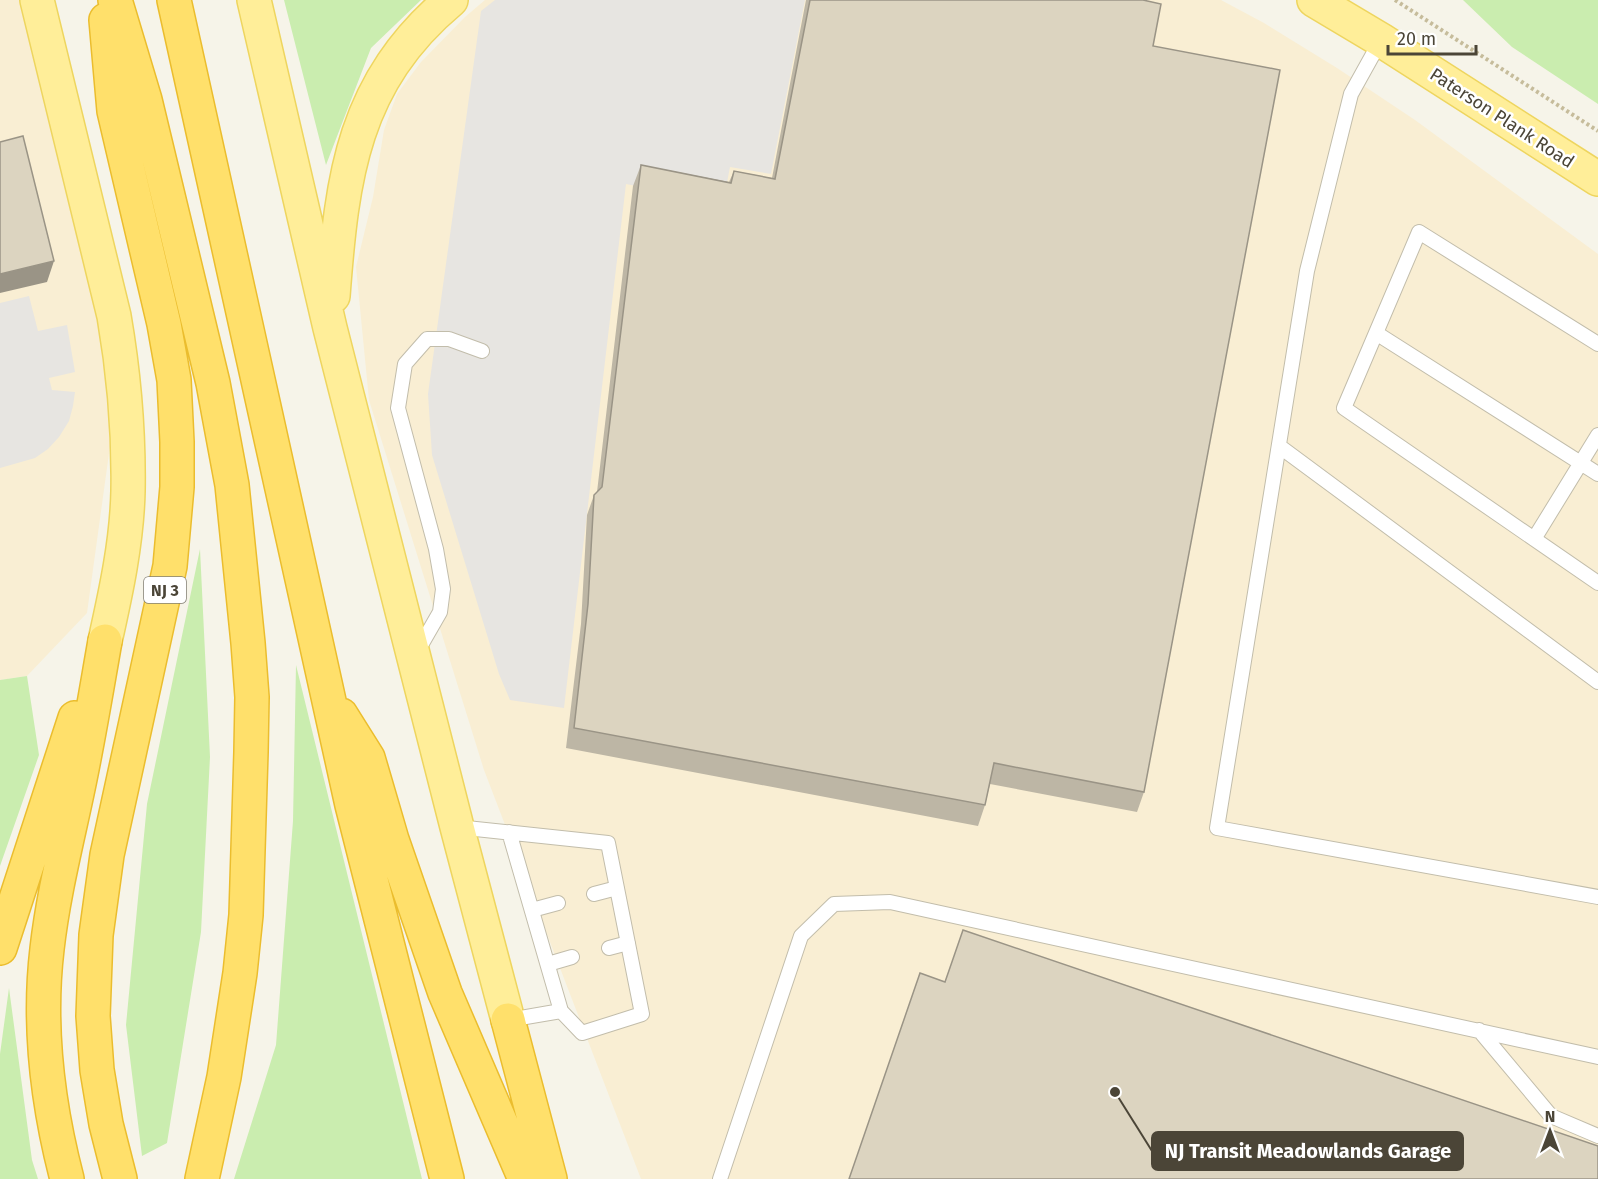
<svg xmlns="http://www.w3.org/2000/svg" width="1598" height="1179" font-family="'Fira Sans',sans-serif">
<style>
.commercial{fill:#f9eed3}
.green{fill:#caedaf}
.parking{fill:#e7e5e1}
.lines{fill:none;stroke-linecap:round;stroke-linejoin:round}
.service-casing{stroke:#c2bdab;stroke-width:16}
.primary-casing{stroke:#eed55f;stroke-width:36}
.motorway-casing{stroke:#ebbd2e;stroke-width:36}
.path{stroke:#c6bc9b;stroke-width:4;stroke-dasharray:3 3;stroke-linecap:butt}
.service{stroke:#fff;stroke-width:14}
.primary{stroke:#fe9;stroke-width:33}
.motorway{stroke:#ffe06b;stroke-width:33}
.wall{fill:#bdb6a5}
.shaded-wall{fill:#9a9486}
.building{fill:#dcd4c0;stroke:#9a9486;stroke-width:1.5}
.labels{text-anchor:middle;stroke-width:5;stroke-linejoin:round;paint-order:stroke}
.shield{fill:#fff;stroke:#817d73;stroke-width:1.5}
.shield-label{font-size:16px;font-weight:bold;fill:#4b4537}
.street-label{font-size:18px;fill:#4b4537;stroke:#fff}
.leader{fill:none;stroke:#4b4537;stroke-width:2}
.callout-dot{fill:#4b4537;stroke:#fff;stroke-width:2}
.callout{fill:#4b4537;stroke:#4b4537;stroke-width:2}
.callout-label{font-size:20px;text-anchor:middle;font-weight:bold;fill:#fff}
</style>
<rect width="100%" height="100%" fill="#f6f4e9"/>
<path class="commercial" d="M0,0H37L122,359L87,613L27,676L0,680Z
M485,0H1221L1264,23L1337,68L1415,120L1598,254V1179H641L484,770L369,400L356,267L373,197L384,130L397,94L421,62L465,17Z"/>
<path class="green" d="M284,0H421L371,48L326,165Z
M1463,0H1598V104L1512,47Z
M200,549L210,757L201,932L167,1143L142,1156L126,1025L147,804Z
M296,665L422,1179H234L276,1045L293,821Z
M27,676L39,755L0,866V680Z
M9,988L32,1160L38,1179H0V1054Z"/>
<path class="parking" d="M495,0H805L771,174L730,167L723,203L626,184L564,708L510,700L499,674L432,455L428,394L481,11Z
M29,296L38,331L67,325L75,372L49,378L52,390L75,392L73,406L69,421L59,437L48,449L35,458L0,468V303Z"/>
<g class="lines">
<defs>
<path id="service" d="M1381,40L1351,94L1307,271L1217,828L1598,897
M1376,333L1598,474
M1598,344L1419,232L1344,408L1598,583
M1279,446L1598,682
M1534,539L1598,435
M417,652L440,612L443,589L436,549L398,408L405,364L427,339H449L482,351
M457,827L608,843L642,1014L582,1033L561,1011L508,1020
M509,832L561,1011
M594,894L617,888
M532,910L558,903
M609,948L628,943
M548,964L572,957
M1479,1030L1551,1116L1598,1136
M720,1179L801,936L834,904L890,902L1598,1057"/>
<path id="primary" d="M37,0L114,316C124,374 129,432 128,491C127,541 116,592 105,641
M254,0L330,328L457,827L508,1020
M1314,0L1381,40L1598,179
M333,296C342,176 353,82 451,0"/>
<path id="motorway" d="M115,0L145,100L213,383L232,485L248,643L252,697L251,752L246,915L240,973L224,1077L202,1179
M174,0L352,805L447,1179
M106,20L114,111L164,324L174,380L177,442V487L170,566L107,855L96,935L93,1016L97,1070L106,1124L120,1179
M341,715L368,758L392,840L445,993L525,1179
M0,948L75,718
M508,1020L550,1179
M67,1179C48,1106 38,1025 47,949C53,896 66,845 77,793C88,742 96,692 105,641"/>
</defs>
<use href="#service" class="service-casing"/>
<use href="#primary" class="primary-casing"/>
<use href="#motorway" class="motorway-casing"/>
<path class="path" d="M1395,0L1598,131"/>
<use href="#service" class="service"/>
<use href="#primary" class="primary"/>
<use href="#motorway" class="motorway"/>
</g>
<path class="wall" d="M806,0H1143L1153,46L1144,792L1137,812L990,784L985,805L978,826L566,748L581,624L587,515L594,495L597,492L633,186L641,165L729,182L734,171L772,178Z
M963,930L1598,1179H849L920,973L945,982Z"/>
<path class="shaded-wall" d="M54,261L47,282L0,293V274Z"/>
<path class="building" d="M810,0H1143L1161,4L1153,46L1280,70L1144,792L994,763L985,805L574,728L588,604L594,495L602,487L641,165L731,183L734,171L775,179Z
M23,136L54,261L0,274V142Z
M963,930L1598,1146V1179H849L920,973L945,982Z"/>
<g class="labels">
<rect class="shield" x="144" y="577" width="42" height="26" rx="4.5"/>
<g class="shield-label">
<text x="165" y="596">NJ 3</text>
</g>
<g class="street-label">
<text transform="translate(1502 118) rotate(33)" y="6">Paterson Plank Road</text>
</g>
</g>
<path class="leader" d="M1115 1092L1152 1151"/>
<circle class="callout-dot" cx="1115" cy="1092" r="6"/>
<rect class="callout" x="1152" y="1132" width="311" height="38" rx="6"/>
<g class="callout-label">
<text x="1308" y="1158">NJ Transit Meadowlands Garage</text>
</g>
<g transform="translate(1550 1131)" stroke="#ffffff" stroke-width="4.5" paint-order="stroke">
<path d="M0-4.5L10 22L0 15L-10 22Z" fill="#4b4537"/>
<text y="-9" font-size="16" font-weight="bold" text-anchor="middle" fill="#4b4537">N</text>
</g>
<path d="M1388 45v9h88v-9" fill="none" stroke="#4b4537" stroke-width="3"/>
<text x="1397" y="45" font-size="18" fill="#4b4537" stroke="#ffffff" stroke-width="4.5" paint-order="stroke">20 m</text>
</svg>
